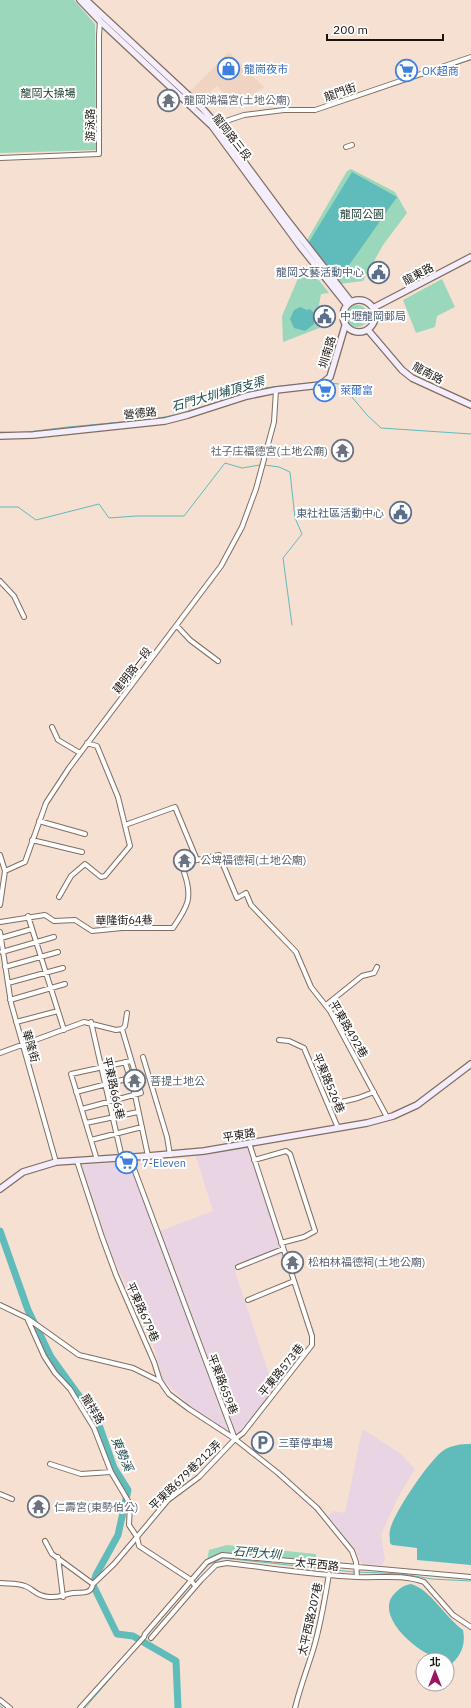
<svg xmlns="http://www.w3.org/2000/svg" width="471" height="1708" font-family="'IBM Plex Sans','Noto Sans TC',sans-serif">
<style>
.built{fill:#f0d3c1}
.industrial{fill:#e9d4e3}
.green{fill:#9bd7bb}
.water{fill:#5fbcbb}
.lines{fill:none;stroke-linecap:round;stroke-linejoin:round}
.stream{stroke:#5fbcbb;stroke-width:1}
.river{stroke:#5fbcbb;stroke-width:7}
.street-casing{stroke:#816e61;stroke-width:6}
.secondary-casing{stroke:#816e61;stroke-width:8}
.street{stroke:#fff;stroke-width:4}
.secondary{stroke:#f3edfc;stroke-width:5.5}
.labels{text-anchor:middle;stroke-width:4;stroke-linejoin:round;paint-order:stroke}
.shop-label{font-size:11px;fill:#366cbe;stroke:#fff;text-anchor:start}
.street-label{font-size:11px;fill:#1b130f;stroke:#fff}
.park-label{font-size:11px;fill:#183a2c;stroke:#fff}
.worship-label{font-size:11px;fill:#5b616d;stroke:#fff;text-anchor:start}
.service-label{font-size:11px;fill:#4e5e75;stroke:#fff;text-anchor:end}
.water-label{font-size:12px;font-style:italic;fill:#204b4a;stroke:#fff}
</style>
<rect width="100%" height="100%" fill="#f6e0d2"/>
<path class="built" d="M229,52L264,87L236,106L217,86L198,103L188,93Z"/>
<path class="industrial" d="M249,1145L283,1254L235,1271L274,1389L237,1435L160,1231L213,1211L195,1154Z
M130,1162L166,1262L229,1427L225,1430L191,1407L163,1380L151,1337L112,1256L82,1165Z
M364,1430L401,1454L415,1469L397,1499L381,1535L385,1560L382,1565L362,1564L353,1547L328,1517L333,1511L345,1513L362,1431Z"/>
<path class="green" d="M0,0H74L95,24L96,150L0,153Z
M351,169L395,192L407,213L383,245L363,281L339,284L307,240L347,171Z
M312,271L329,293L321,294L317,316L322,327L283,342L282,316L299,276Z
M442,279L455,307L437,316L435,327L416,333L403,300Z
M346 316a11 11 0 1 1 22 0a11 11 0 1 1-22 0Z
M227,1545L316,1554V1562L225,1554L207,1561L209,1550Z"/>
<path class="water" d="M352,172L397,197L340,278L336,279L309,242Z
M300,307L307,310L310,309L315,314L314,324L305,331L294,328L290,319L294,310Z
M471,1444V1565L417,1560V1548L392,1545L390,1543C390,1539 389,1534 390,1530C393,1514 430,1459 444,1450C452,1445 461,1444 471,1444Z
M411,1584C430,1589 446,1618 463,1630C466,1645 461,1656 449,1666L447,1664V1660C424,1660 371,1616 395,1593C400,1588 404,1585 411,1584Z"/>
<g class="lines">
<path class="stream" d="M327,383L339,384L346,390L367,415L381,428L471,434
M0,432L25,433
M28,432L68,427L154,419L179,414L263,388L320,382
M264,465L279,467L290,472L295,518L302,534L283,558L292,625
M0,507H18L36,520L99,504L109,518L136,516H184L225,463L242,468L260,465
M358,1572L402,1574L432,1579L471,1581
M193,1582L208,1565L223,1558L354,1572
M0,1706L3,1708
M85,1708L191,1584"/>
<path class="river" d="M0,1231L28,1310L51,1357L98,1422L114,1468L128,1490L118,1535L96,1575L93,1585L117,1634L133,1636L176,1661L178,1708"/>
<defs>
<path id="street" d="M214,125L244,115L284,110H315L471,57
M346,147L352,145
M0,158L99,154V36L100,21
M0,581L14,596L24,617
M177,626L190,640L218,661
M52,727L58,740L80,753
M39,821L85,834
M125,825L175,807L197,860L219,855L237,898L246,893L251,905L296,952L311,987L330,1011L387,1117
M32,840L82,852
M0,855L5,871L0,905
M5,871L25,862L46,803L69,768L221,566L242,527L256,489L274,422L276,390
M59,897L71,876L85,864L101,877L105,876L130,846L118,797L97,746L87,743
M28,916L64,1030
M0,922L45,915L54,921L75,920L92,931L122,928H173C188,906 193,898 184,872L188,863L197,860
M0,932L11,1003L56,1162
M1,938L32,929
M2,952L54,937
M5,967L58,952
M8,983L63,968
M10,1000L65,984
M326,1005L362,976L374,973L377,967
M16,1022L58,1011
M91,1022L122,1158
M279,1040L289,1041L304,1048L338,1128
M0,1053L84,1022L116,1030L122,1029L125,1026L127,1013
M143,1057L167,1137L170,1155
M125,1062L135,1095L148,1156
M76,1092L130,1078
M329,1105L358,1098L374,1092
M82,1109L141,1093L122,1029
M86,1123L138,1112
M91,1140L142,1127
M130,1158L235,1439
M97,1160L71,1074L131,1061
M254,1160L286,1151L290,1154L315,1231L304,1237L281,1243
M77,1161L102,1237L116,1275L154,1362L160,1381L169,1394L189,1409L235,1439L278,1473L317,1508L352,1551L356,1562L357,1577
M238,1267L283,1249
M248,1300L294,1281
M0,1305L27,1318L79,1355L133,1368L159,1381
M27,1318L44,1356L55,1373L70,1389L94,1428L111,1472L130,1504L129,1525L137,1537L114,1564L93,1584
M50,1464L81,1474L111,1472
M0,1494L12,1499
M58,1557L63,1597
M0,1583C7,1584 18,1583 25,1586C34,1589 35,1596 49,1597C60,1598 64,1594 73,1593C82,1592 91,1595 93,1584L52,1554L45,1541
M195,1586L191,1580L139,1546L137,1537L168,1500L199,1477L235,1439L243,1433L312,1345V1336L249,1143
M151,1638L201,1580L216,1565L227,1563C270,1568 314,1575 357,1577C379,1578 403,1574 424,1582L453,1615L471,1627
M0,1700L10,1708
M80,1708L144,1637L145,1634L207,1562L222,1555L471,1577
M295,1708C300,1687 308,1667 314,1647C321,1623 325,1598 329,1574"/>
<path id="secondary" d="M80,0L100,21L212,126L300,246L347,305
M86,0L202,108L216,124L284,216L351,302
M343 316a16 16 0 1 1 32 0a16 16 0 1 1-32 0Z
M373,308L471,257
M368,330L402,370L412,378L471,405
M0,436L33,435L165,421L188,415L247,396L276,390L320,385L330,377L345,326
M0,1189L23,1172L56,1162L148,1156L204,1151L367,1123L393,1116L417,1105L471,1064"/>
</defs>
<use href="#street" class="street-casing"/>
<use href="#secondary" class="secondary-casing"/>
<use href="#street" class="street"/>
<use href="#secondary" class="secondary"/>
</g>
<defs>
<symbol id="shop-ring" viewBox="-11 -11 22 22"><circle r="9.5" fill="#fff" stroke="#3f7fe0" stroke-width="1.5"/><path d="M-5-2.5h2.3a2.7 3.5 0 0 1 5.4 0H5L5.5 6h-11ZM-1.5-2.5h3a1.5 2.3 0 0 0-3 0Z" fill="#3f7fe0"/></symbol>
<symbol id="supermarket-ring" viewBox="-11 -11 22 22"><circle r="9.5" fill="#fff" stroke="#3f7fe0" stroke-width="1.5"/><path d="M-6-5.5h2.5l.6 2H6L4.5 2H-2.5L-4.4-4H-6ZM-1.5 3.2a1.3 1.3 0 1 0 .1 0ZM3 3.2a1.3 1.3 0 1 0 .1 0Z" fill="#3f7fe0"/></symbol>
<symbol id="temple-ring" viewBox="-11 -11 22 22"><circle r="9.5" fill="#fff" stroke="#6b7280" stroke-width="1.5"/><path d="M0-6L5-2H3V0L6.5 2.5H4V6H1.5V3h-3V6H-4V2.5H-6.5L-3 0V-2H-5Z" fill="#6b7280"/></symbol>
<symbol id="civic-ring" viewBox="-11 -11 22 22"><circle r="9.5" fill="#fff" stroke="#5c6f8a" stroke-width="1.5"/><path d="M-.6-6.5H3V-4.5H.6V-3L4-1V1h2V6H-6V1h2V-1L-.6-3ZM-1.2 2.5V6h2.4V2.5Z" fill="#5c6f8a"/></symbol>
<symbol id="parking-ring" viewBox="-11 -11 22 22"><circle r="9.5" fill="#fff" stroke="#5c6f8a" stroke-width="1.5"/><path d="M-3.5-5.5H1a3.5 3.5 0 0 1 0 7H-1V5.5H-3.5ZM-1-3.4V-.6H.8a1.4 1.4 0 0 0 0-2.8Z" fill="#5c6f8a"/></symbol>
</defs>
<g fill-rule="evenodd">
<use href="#shop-ring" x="216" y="56" width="25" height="25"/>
<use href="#supermarket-ring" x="394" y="58" width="25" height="25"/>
<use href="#temple-ring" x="156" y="88" width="25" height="25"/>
<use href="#civic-ring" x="366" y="260" width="25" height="25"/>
<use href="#civic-ring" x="312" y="304" width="25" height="25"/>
<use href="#supermarket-ring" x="312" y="378" width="25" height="25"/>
<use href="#temple-ring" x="330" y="438" width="25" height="25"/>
<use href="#civic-ring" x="388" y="500" width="25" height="25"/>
<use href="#temple-ring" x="172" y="848" width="25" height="25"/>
<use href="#temple-ring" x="122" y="1068" width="25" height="25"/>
<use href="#supermarket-ring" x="114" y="1150" width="25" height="25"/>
<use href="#temple-ring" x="280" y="1250" width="25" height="25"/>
<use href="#parking-ring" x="250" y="1430" width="25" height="25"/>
<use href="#temple-ring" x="26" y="1494" width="25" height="25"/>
</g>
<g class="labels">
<g class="shop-label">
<text x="244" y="73">龍崗夜市</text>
<text x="422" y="75">OK超商</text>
<text x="340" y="394">萊爾富</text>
<text x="142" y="1167">7-Eleven</text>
</g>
<g class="street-label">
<text transform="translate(340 92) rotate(-19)" y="4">龍門街</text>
<text transform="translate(90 125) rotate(-90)" y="4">游泳路</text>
<text transform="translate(232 137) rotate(52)" y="4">龍岡路三段</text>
<text transform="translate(418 274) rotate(-28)" y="4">龍東路</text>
<text transform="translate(327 352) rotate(-73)" y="4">圳南路</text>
<text transform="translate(428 373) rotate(28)" y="4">龍南路</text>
<text transform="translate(140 413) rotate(-6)" y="4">營德路</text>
<text transform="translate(132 670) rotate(-52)" y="4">建明路一段</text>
<text transform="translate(124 920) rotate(-1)" y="4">華隆街64巷</text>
<text transform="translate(349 1029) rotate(60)" y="4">平東路492巷</text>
<text transform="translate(31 1046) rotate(74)" y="4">華隆街</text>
<text transform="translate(329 1083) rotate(67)" y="4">平東路526巷</text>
<text transform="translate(114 1088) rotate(77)" y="4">平東路666巷</text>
<text transform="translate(239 1135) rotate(-9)" y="4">平東路</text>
<text transform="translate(143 1312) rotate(66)" y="4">平東路679巷</text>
<text transform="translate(281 1370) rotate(-51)" y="4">平東路573巷</text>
<text transform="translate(223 1384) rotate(69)" y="4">平東路659巷</text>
<text transform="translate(93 1409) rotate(59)" y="4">龍祥路</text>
<text transform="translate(185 1475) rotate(-44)" y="4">平東路679巷212弄</text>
<text transform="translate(317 1564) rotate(6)" y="4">太平西路</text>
<text transform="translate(310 1619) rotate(-77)" y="4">太平西路207巷</text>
</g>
<g class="park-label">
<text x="48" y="97">龍岡大操場</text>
<text x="362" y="218">龍岡公園</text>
</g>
<g class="worship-label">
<text x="184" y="104">龍岡鴻福宮(土地公廟)</text>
<text x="328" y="455" text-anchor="end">社子庄福德宮(土地公廟)</text>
<text x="200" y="864">公埤福德祠(土地公廟)</text>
<text x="150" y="1085">菩提土地公</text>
<text x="308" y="1266">松柏林福德祠(土地公廟)</text>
<text x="54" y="1511">仁壽宮(東勢伯公)</text>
</g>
<g class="service-label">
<text x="364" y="276">龍岡文藝活動中心</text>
<text x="340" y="320" text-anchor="start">中壢龍岡郵局</text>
<text x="384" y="517">東社社區活動中心</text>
<text x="278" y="1447" text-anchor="start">三華停車場</text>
</g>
<g class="water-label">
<text transform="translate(218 394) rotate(-16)" y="4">石門大圳埔頂支渠</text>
<text transform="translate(122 1454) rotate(67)" y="4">東勢溪</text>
<text transform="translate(257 1553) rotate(5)" y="4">石門大圳</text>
</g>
</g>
<g transform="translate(435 1672)"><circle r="19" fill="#ffffff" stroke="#a4a19f"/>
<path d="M0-3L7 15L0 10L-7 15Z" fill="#9b1364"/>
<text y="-6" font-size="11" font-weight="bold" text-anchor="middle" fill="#1b130f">北</text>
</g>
<path d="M327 34v6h116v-6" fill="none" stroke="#1b130f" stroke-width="2"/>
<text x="333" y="34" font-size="12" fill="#1b130f" stroke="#ffffff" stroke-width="3" paint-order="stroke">200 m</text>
</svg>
